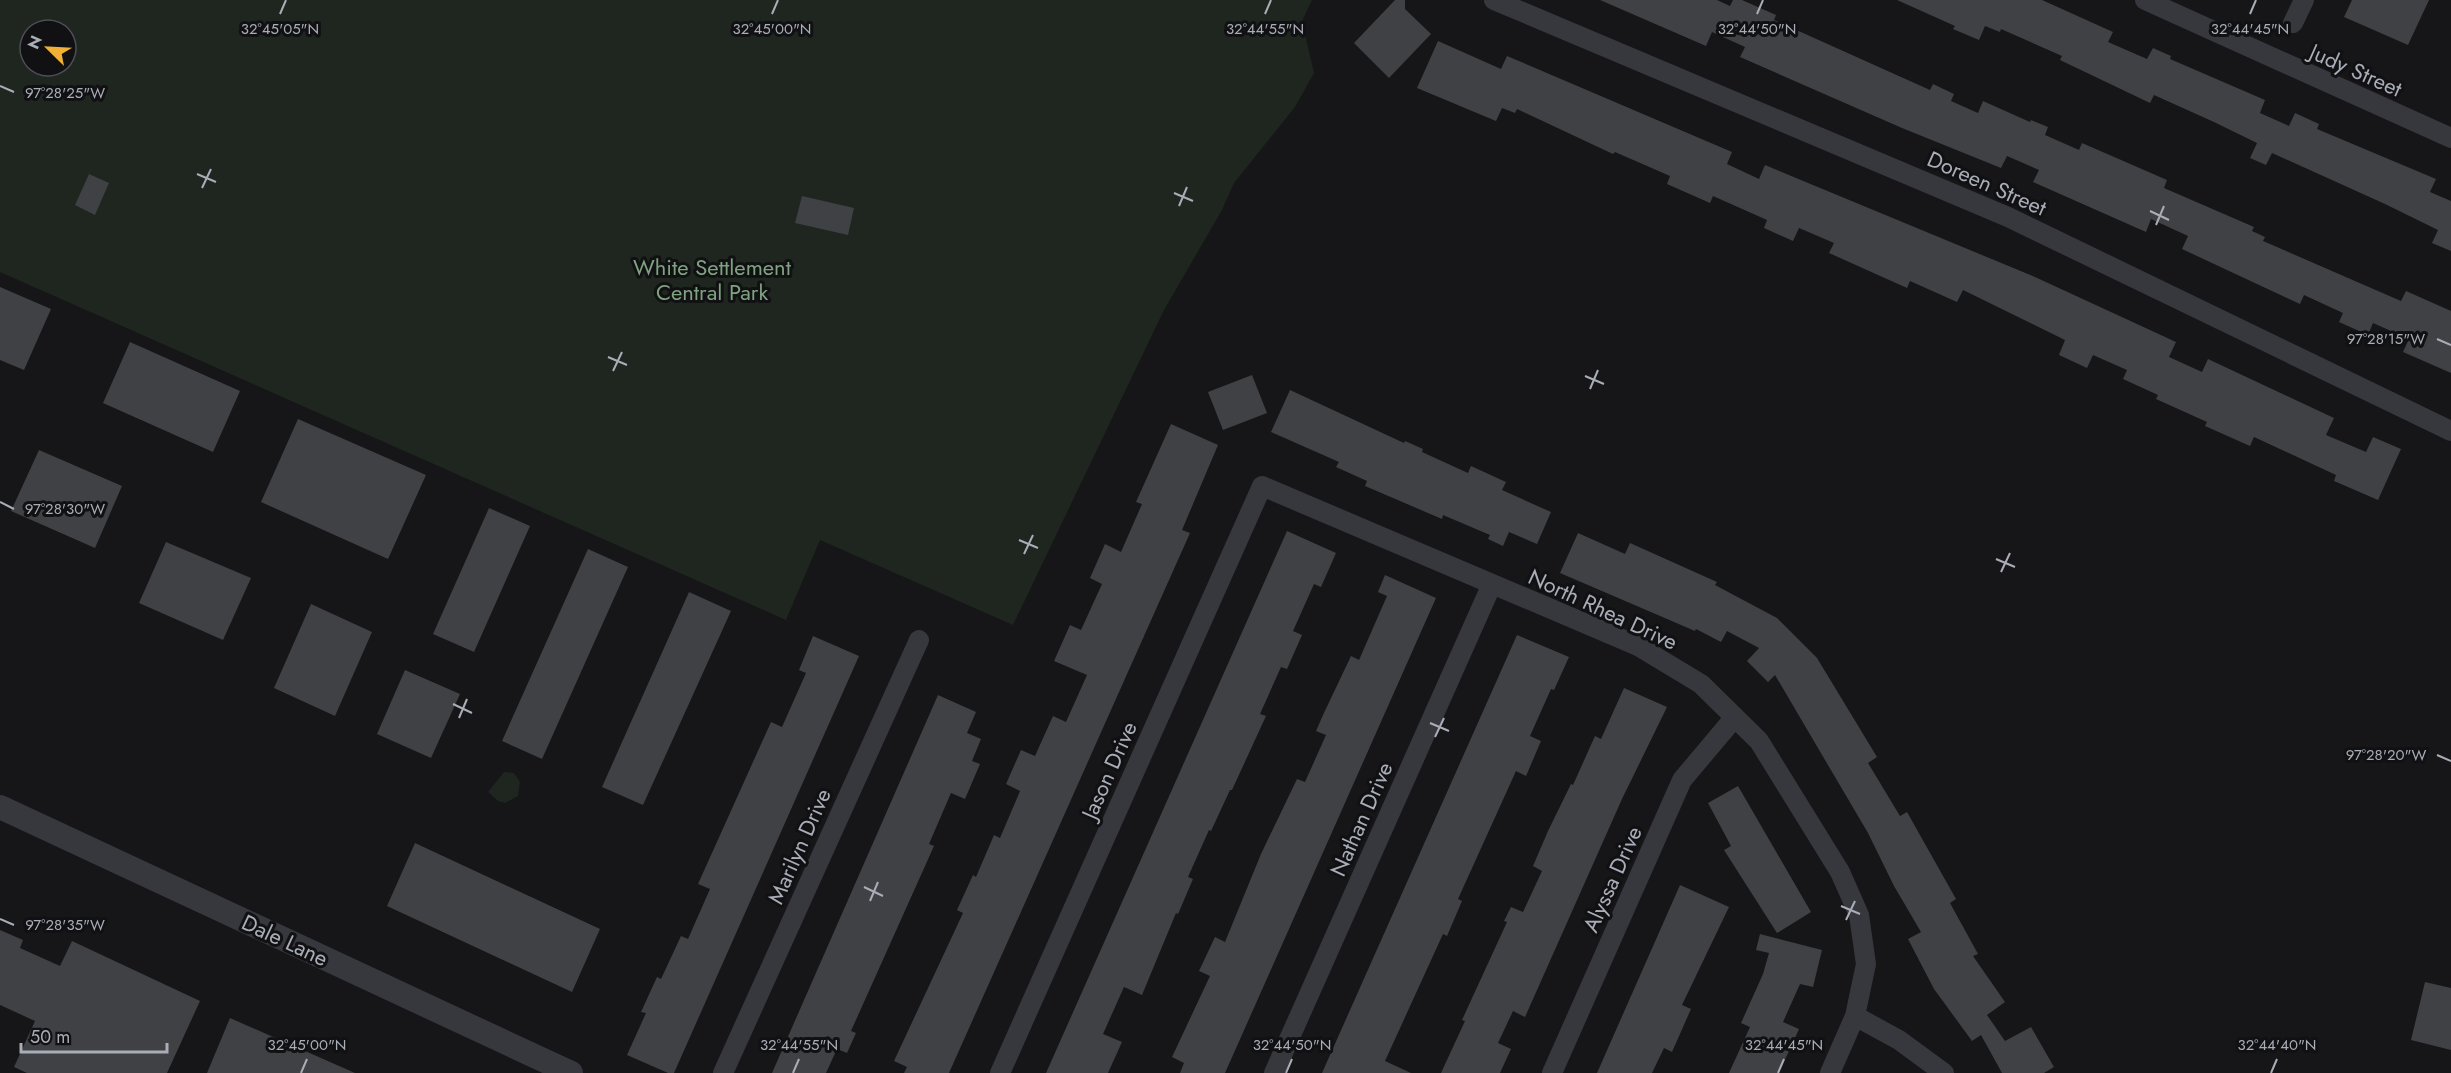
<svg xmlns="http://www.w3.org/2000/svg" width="2451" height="1073" font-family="Jost,sans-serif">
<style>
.green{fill:#1e261f;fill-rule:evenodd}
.building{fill:#404145}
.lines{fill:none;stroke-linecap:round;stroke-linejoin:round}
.minor{stroke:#37383d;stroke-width:20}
.tertiary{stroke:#37383d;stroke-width:24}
.ticks{fill:none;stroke:#a8adb8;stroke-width:2}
.labels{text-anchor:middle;stroke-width:6;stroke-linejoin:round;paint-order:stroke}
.street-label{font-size:22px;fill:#a8adb8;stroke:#111113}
.park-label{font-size:22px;fill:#7fa381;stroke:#111113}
.ticks-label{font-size:15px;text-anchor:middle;fill:#a8adb8;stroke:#111113;stroke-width:6;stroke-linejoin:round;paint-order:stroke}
</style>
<rect width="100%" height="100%" fill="#161618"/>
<path class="green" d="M0,0H1312L1302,21L1314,73L1295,107L1234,183L1222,210L1164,310L1013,625L820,540L786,620L0,272ZM30,30H66V66H30Z
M504,772L514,773L520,782L518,796L505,803L498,801L488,792Z"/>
<path class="building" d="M1395,0H1405V9L1431,34L1389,78L1354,43Z
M1600,0H1717L1730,6L1733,0H1742L1776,15L1774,20L1930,90L1933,84L1954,94L1951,101L1978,113L1983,101L2030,122L2031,120L2048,127L2045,135L2079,150L2082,143L2167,180L2164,188L2254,227L2252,231L2265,237L2263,241L2401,301L2406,291L2451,311V373L2403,352L2409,339L2373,323L2368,335L2339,322L2343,313L2304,295L2300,304L2182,249L2188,236L2151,219L2146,232L2033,182L2039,170L2007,156L2001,168L1902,128L1740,57L1745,47L1712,32L1706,46Z
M1897,0H2042L2113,32L2108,42L2147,59L2153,48L2171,56L2170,59L2265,100L2260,113L2289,126L2295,113L2319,124L2317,129L2436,179L2430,192L2451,201V251L2432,243L2438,230L2385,204L2272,153L2266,165L2250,158L2257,143L2214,122L2154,95L2150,103L2060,60L2062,56L2001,29L2000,32L1985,26L1979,40L1953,29L1955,26Z
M2352,0H2429L2408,45L2344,17Z
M1438,41L1501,69L1507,56L1732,152L1727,164L1759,179L1765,165L2035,277L2176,342L2169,357L2202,372L2208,359L2334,418L2326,435L2366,452L2373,437L2401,449L2378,500L2334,481L2336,475L2254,437L2250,446L2205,426L2207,422L2156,399L2158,395L2123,379L2127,370L2093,355L2087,368L2059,355L2065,340L1963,290L1957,302L1910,281L1907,288L1829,253L1834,243L1799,228L1793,241L1764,228L1767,220L1713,196L1710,203L1667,184L1670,176L1615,152L1613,154L1517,109L1515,113L1502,108L1496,121L1417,88Z
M89,174L109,183L95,215L75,205Z
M802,196L854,208L848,235L795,223Z
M0,287L51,309L24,370L0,360Z
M130,342L240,391L213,452L103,403Z
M1252,375L1267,413L1223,430L1208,392Z
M1290,390L1404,443L1405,441L1423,449L1422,452L1468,473L1471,466L1506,482L1502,490L1551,512L1537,544L1509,532L1503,546L1488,539L1490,535L1443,515L1442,519L1365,486L1367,481L1336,467L1339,462L1271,432Z
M298,419L426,475L388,559L261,502Z
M1171,424L1218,445L1182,530L1190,533L949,1073H904L907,1067L894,1061L963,913L957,910L973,875L976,877L994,835L1000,838L1020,791L1006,784L1021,750L1035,756L1053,716L1066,722L1087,675L1054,661L1070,625L1081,630L1102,584L1090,578L1105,544L1121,552L1142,504L1136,502Z
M39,450L122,486L95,548L11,511Z
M489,508L530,526L474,652L433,634Z
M1287,531L1336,553L1321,587L1314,584L1293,631L1302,635L1287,669L1281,667L1260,714L1266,716L1232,790H1230L1211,831L1209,830L1188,877L1193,879L1178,914L1176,913L1142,995L1124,987L1103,1034L1122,1042L1108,1073H1046Z
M1578,533L1625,554L1630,543L1717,582L1715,585L1777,618L1817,658L1877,757L1868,763L1900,816L1907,812L1956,899L1950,903L1978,954L1973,956L2005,1002L1987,1015L2005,1041L2031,1027L2054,1067L2044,1073H2002L1981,1035L1972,1041L1934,989L1908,939L1921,932L1894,886L1868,833L1775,675L1768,682L1747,661L1759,648L1727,631L1721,642L1696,629L1695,631L1560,573Z
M166,542L251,578L223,640L139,603Z
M588,549L628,567L542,759L502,741Z
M1385,575L1436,598L1225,1073H1180L1184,1063L1172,1057L1210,976L1199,971L1215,937L1225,942L1261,854L1297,779L1305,782L1326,735L1316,731L1323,715L1351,656L1359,660L1387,596L1378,592Z
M689,592L731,611L643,805L602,787Z
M311,604L372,632L335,716L274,688Z
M1517,635L1569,657L1554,690L1551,689L1530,736L1541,741L1526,776L1516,771L1458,899L1462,901L1447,936L1443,934L1385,1061L1411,1073H1322Z
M813,636L859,656L674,1073H668L627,1055L646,1013L641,1012L657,977L661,979L681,936L688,939L710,889L698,884L771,722L782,727L806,673L799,670Z
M405,670L460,694L431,758L377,734Z
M1624,688L1667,707L1622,799L1525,1017L1513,1011L1498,1043L1511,1049L1500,1073H1441L1465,1021L1462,1020L1507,922L1504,921L1511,907L1523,912L1542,871L1533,866L1548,831L1571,784L1573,785L1595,736L1601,739Z
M938,695L976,712L967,733L981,739L972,761L980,764L965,799L951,793L929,844L934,846L851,1031L856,1033L847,1053L837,1049L826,1073H772Z
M1738,786L1811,912L1777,933L1724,850L1731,846L1708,803Z
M415,843L600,929L572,992L387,906Z
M1680,885L1729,907L1682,1005L1691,1009L1672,1052L1664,1048L1652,1073H1597Z
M0,930L23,940L20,948L60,966L72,941L200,1001L167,1073H27L14,1067L35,1021L0,1005Z
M1760,934L1822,950L1813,987L1800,984L1783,1022L1799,1029L1779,1073H1729L1750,1027L1741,1023L1763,974L1769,953L1756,950Z
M2425,982L2451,988V1050L2411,1040Z
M230,1018L355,1073H207Z"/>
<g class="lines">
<path class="minor" d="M1494,0L2008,217L2451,431
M2145,0L2451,138
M2293,23L2304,0
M1855,1016L1899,1040L1944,1073
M723,1073L919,640
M1000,1073L1262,486L1638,646L1701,684L1759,741L1840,872L1859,915L1866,964L1855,1016L1830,1073
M1274,1073L1492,584
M1552,1073L1682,780L1735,717"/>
<path class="tertiary" d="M0,807L571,1073"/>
</g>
<path class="ticks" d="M280,14L286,0M772,14L778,0M1265,14L1271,0M1757,14L1763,0M2250,14L2256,0M0,86L14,92M197,174L216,182M202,188L211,169M1174,193L1193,201M1179,206L1187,187M2150,211L2169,220M2156,225L2164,206M2437,339L2451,345M608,357L627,365M613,371L622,352M1585,376L1604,384M1590,389L1598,370M0,502L14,509M1019,540L1038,548M1024,554L1033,535M1996,559L2015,567M2001,572L2010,553M453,704L472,713M459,718L467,699M1430,723L1449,731M1435,737L1444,718M2437,755L2451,761M864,887L883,896M870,901L878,882M1841,906L1860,914M0,919L14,925M1846,920L1855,901M301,1073L307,1059M793,1073L799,1059M1286,1073L1292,1059M1778,1073L1784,1059M2271,1073L2277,1059"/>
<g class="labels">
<g class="street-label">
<text transform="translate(2356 70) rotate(24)" y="8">Judy Street</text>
<text transform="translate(1987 183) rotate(24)" y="8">Doreen Street</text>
<text transform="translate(1603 609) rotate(25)" y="8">North Rhea Drive</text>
<text transform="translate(1109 770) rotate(-66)" y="8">Jason Drive</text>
<text transform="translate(1361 819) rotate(-66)" y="8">Nathan Drive</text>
<text transform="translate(799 846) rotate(-66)" y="8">Marilyn Drive</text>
<text transform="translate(1612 879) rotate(-66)" y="8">Alyssa Drive</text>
<text transform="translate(285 940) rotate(25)" y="8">Dale Lane</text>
</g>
<g class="park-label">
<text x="712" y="275">White Settlement<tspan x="712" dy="25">Central Park</tspan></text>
</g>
</g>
<g class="ticks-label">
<text x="280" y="34">32°45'05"N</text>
<text x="772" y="34">32°45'00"N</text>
<text x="1757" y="34">32°44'50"N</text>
<text x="1265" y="34">32°44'55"N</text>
<text x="2250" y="34">32°44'45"N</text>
<text x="65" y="98">97°28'25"W</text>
<text x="2386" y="344">97°28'15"W</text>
<text x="65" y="514">97°28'30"W</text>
<text x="2386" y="760">97°28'20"W</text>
<text x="65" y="930">97°28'35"W</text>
<text x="307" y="1050">32°45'00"N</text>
<text x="799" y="1050">32°44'55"N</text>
<text x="1292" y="1050">32°44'50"N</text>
<text x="1784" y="1050">32°44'45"N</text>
<text x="2277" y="1050">32°44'40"N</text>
</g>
<g transform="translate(48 48) rotate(294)"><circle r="28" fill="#111113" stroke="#4d4f55" stroke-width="1.5"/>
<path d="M0-4.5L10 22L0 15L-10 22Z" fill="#f2b134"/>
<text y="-9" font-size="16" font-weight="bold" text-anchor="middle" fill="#a8adb8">N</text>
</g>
<path d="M21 1043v9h146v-9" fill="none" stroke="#a8adb8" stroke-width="3"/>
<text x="30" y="1043" font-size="18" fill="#a8adb8" stroke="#111113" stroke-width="4.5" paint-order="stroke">50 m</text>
</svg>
